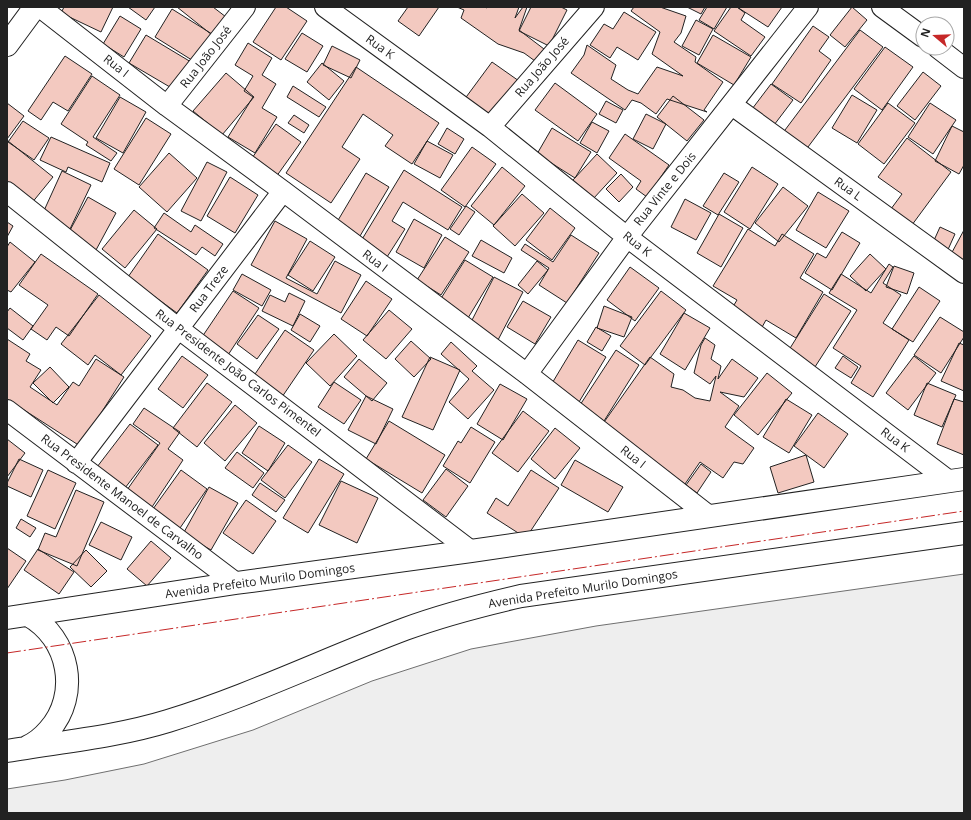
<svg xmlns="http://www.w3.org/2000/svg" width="971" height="820" font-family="'Open Sans',sans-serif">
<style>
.green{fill:#eee;stroke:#6f6f6f}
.building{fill:#f3c9c0;stroke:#222}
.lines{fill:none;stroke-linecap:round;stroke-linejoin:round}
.street-casing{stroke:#222;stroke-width:22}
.secondary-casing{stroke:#222;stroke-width:24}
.street{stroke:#fff;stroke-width:20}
.secondary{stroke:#fff;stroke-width:22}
.power{stroke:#c62828;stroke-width:1;stroke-dasharray:14 3 2 3;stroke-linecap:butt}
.labels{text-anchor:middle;stroke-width:3;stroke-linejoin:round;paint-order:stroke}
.street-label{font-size:12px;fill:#222;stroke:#fff}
</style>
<rect width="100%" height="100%" fill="#fff"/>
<path class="green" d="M964,574V813H7V789L65,780L144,764L253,730L372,681L471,649L596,626Z"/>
<path class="building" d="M64,7H113L101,32L61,13Z
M128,7H155L146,20Z
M177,7H213L226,17L212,35Z
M276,7H286L307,21L281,60L253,42Z
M408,7H439L419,36L398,21Z
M457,7H485L487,8L488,7H519L515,18L523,7H527L519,30L544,49L535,61L524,53L498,44L461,18L464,10Z
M531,7H561L567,10L549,46L519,31Z
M634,7H660L686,16L681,33L674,42L696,57L695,62L723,82L704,110L707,112L667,99L656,114L641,103L632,100L625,110L571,73L584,55L587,45L616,65L611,79L628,90L638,94L657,67L683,76L652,54L660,32L631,11Z
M687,7H705L701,14Z
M707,7H727L714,29L699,20Z
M731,7H737L745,13L741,20L765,37L751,56L714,31Z
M737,7H782L768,27Z
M852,7L867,20L845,47L830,35Z
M172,9L212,34L195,62L155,37Z
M624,12L656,32L638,60L617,47L610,58L590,45L604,24L613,29Z
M120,16L141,29L124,57L103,44Z
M696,20L713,29L699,55L682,46Z
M813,26L829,37L819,51L831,60L801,103L772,84Z
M860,30L883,47L805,151L782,134Z
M302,33L323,46L307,72L285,59Z
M146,35L191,62L175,90L129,63Z
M713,35L751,57L734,85L697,63Z
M248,43L272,58L262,75L276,84L262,108L277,117L255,153L228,137L253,97L244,91L253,76L235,65Z
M332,46L360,60L351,78L323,65Z
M885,47L913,67L882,110L854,89Z
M65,56L92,74L68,111L53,102L41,120L28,111Z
M492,62L519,81L488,123L461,104Z
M322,63L344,81L329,100L307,82Z
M356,67L439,123L412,164L385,146L393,135L363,114L342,147L360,159L331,203L286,173Z
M923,72L941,86L915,120L897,106Z
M226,73L254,97L222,135L193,111Z
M92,76L120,95L93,137L117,153L111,161L86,145L88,142L61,124Z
M555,83L597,114L578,141L535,110Z
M771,84L793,100L771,129L749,113Z
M293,86L326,107L319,117L287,97Z
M852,95L877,110L857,143L832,128Z
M673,96L704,120L687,141L657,117Z
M120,97L146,112L123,153L96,138Z
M606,101L623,110L616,123L599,114Z
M7,103L24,116L7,139Z
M888,103L915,123L884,164L858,144Z
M930,103L956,120L933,154L908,137Z
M646,114L666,124L653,149L633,139Z
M294,115L309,125L304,133L288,123Z
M146,118L171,134L139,185L114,169Z
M23,121L49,138L34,160L8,142Z
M592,122L609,131L597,153L580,143Z
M276,124L301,142L276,177L252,158Z
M952,126L964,132V165L959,174L935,161Z
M447,128L464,139L455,154L438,144Z
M552,128L591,152L575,178L537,154Z
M625,134L669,165L647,197L636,189L641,181L609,158Z
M51,137L110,163L102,182L68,167L66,172L40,160Z
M907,138L951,172L909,229L888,213L902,194L878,177Z
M8,141L53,177L31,204L7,185V143Z
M427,141L453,155L440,178L414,164Z
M472,147L496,164L465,207L441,190Z
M169,153L197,178L167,212L139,187Z
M597,154L617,173L593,199L573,180Z
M207,162L227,172L201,221L181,211Z
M502,167L525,186L494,225L471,206Z
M752,167L778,184L750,229L724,212Z
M404,170L462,207L448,230L403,202L392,221L405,229L387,257L361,241Z
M62,171L91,185L70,229L42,215Z
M366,173L389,187L360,236L337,222Z
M724,173L739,182L718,215L703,206Z
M621,174L633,187L619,202L606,189Z
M230,177L258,195L235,233L207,216Z
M783,187L808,206L779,242L755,223Z
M818,192L849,211L826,248L796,230Z
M522,194L544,213L515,246L493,226Z
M88,197L116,213L96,250L68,234Z
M685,199L711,213L696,240L671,227Z
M466,206L475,212L459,235L450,229Z
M550,208L575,228L552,260L526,240Z
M134,210L157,229L125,268L102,249Z
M164,213L191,232L195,225L223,244L215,256L202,247L196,255L154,228Z
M719,214L743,228L721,267L697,253Z
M414,219L442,235L424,268L396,252Z
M275,221L307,239L286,278L317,294L335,261L361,275L341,313L251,265Z
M7,222L13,226L7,237Z
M940,227L955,234L946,254L931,247Z
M748,229L775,246L782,234L814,254L800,278L823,292L796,338L766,320L761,329L731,310L737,300L713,286Z
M964,230V264L950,256Z
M842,232L860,243L832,290L805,273L817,253L826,258Z
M158,234L208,270L177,313L128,277Z
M571,235L599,253L567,303L539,285L549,268L521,250L525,244L553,262Z
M445,237L469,252L441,295L417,280Z
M481,240L512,258L504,273L472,256Z
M310,241L335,257L313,291L288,275Z
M10,242L35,262L11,292L7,290V247Z
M41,254L98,294L69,336L56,327L47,340L31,329L48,305L19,285Z
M870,254L886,269L866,291L850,276Z
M465,260L493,277L468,318L440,300Z
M537,261L548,270L528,294L518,285Z
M889,264L893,267L883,283L901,295L883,323L909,340L873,397L851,383L861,366L833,348L857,310L829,293L841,274L871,293Z
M894,266L914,273L907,294L886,287Z
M630,267L659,288L635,321L607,300Z
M242,274L271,290L262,306L233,290Z
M494,277L523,292L498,340L469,326Z
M366,281L392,299L367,336L341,319Z
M919,287L940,301L913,342L892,329Z
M233,291L259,308L228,355L202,337Z
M661,291L686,310L645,365L620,346Z
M289,293L305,301L293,326L262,311L270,295L285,302Z
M824,294L851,311L813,370L787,353Z
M99,295L151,336L121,375L95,355L88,365L61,344Z
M523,301L551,317L535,344L507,327Z
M604,306L632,317L624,337L597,328Z
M10,308L33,326L23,340L7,328V312Z
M389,310L412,329L386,359L363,340Z
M684,313L710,328L685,370L660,354Z
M300,314L320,326L310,342L291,330Z
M258,315L279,329L257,359L237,344Z
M940,317L964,332V337L941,373L914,355Z
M596,327L611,336L602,351L587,342Z
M285,330L314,350L282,397L253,377Z
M334,334L357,356L330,386L306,363Z
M705,338L715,345L711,359L721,366L718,379L732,359L758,378L744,397L720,392L739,406L725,427L754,448L743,464L734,462L723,478L700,462L685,484L602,425L650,357L674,374L671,387L683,390L695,398L710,401L716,376L710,384L694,373L701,345Z
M7,339L30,354L26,361L41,370L30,387L57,405L73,382L79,386L96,359L124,377L80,446L7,399Z
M578,340L606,357L579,402L551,385Z
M411,341L431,359L414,377L395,359Z
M451,342L477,366L472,371L494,390L468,419L449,402L469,379L441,354Z
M959,343L964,345V391L941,381Z
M616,350L639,365L604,421L580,405Z
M182,356L208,375L183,408L158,389Z
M843,356L858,367L851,378L835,368Z
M914,356L936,373L908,410L886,393Z
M430,357L460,370L433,430L402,417Z
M359,359L387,383L372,401L344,377Z
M50,367L69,387L53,403L33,383Z
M767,373L792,393L758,435L734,415Z
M334,382L361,400L344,424L318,407Z
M207,383L232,402L197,447L173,428Z
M927,383L956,395L942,427L914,415Z
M500,384L527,399L503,440L477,424Z
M366,396L393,409L376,444L348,430Z
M786,399L812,415L789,453L763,437Z
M954,399L964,402V455L937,444Z
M235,405L257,423L225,461L204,443Z
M144,408L180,432L168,449L183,460L152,507L127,490L160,443L133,424Z
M523,411L549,431L518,472L492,453Z
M818,413L848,434L824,468L794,446Z
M389,421L445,455L422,493L366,459Z
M130,424L158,445L125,488L97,467Z
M259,426L285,443L268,471L242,453Z
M471,427L495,442L470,483L443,466L458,441L461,443Z
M555,428L580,448L555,479L531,459Z
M7,439L25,453L7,477Z
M288,445L312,462L285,498L261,480Z
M237,452L264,473L253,488L225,468Z
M806,455L814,482L778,493L770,467Z
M19,459L43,470L31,497L7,486V483Z
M319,459L344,474L308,533L283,518Z
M575,460L623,487L608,512L561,485Z
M701,464L711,472L697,493L686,485Z
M446,469L468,486L446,517L423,500Z
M48,470L76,483L55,529L27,516Z
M181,470L207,489L180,528L153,509Z
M531,470L559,488L526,538L487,513L496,498L508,506Z
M341,481L378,498L357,543L319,525Z
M260,483L285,500L276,512L252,495Z
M209,487L238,503L211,550L183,534Z
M76,490L104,502L77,566L38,550L45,533L56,537Z
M246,500L276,521L253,554L223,533Z
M21,519L36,528L30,537L16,528Z
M101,522L132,537L121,560L89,545Z
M151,541L171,558L147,586L127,569Z
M7,548L26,561L7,589Z
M38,549L74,572L59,594L24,570Z
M86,550L107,571L91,587L70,567Z"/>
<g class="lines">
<defs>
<path id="street" d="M40,7L167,106L283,191L527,374L709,516
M325,7L490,127L627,237L949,481
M882,7L923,37
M938,48L964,68
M732,105L964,273
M167,106L245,7
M490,127L594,7
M7,192L179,329L471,551
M527,374L627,237L808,7
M7,410L236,583
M76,463L283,191"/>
<path id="secondary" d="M7,45L35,7
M7,618L236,583L471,551L964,479
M27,747C36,743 43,737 49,730C80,695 70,638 28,615
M7,751C60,742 116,737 168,721C249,696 325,659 405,629C443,615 482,605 521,596L964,533"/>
</defs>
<use href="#street" class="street-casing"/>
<use href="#secondary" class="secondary-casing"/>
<use href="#street" class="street"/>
<use href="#secondary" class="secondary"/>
<path class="power" d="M7,653L964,511"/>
</g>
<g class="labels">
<g class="street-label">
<text transform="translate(380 47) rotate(36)" y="4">Rua K</text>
<text transform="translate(206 57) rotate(-52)" y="4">Rua João José</text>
<text transform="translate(116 66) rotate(38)" y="4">Rua I</text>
<text transform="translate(542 67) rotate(-49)" y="4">Rua João José</text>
<text transform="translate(665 189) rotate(-51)" y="4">Rua Vinte e Dois</text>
<text transform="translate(848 189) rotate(36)" y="4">Rua L</text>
<text transform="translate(637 244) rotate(38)" y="4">Rua K</text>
<text transform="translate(375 261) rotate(37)" y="4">Rua I</text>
<text transform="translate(209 289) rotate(-53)" y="4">Rua Treze</text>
<text transform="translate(238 373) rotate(37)" y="4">Rua Presidente João Carlos Pimentel</text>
<text transform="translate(895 440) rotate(37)" y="4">Rua K</text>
<text transform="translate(633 457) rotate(38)" y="4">Rua I</text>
<text transform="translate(122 497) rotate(37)" y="4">Rua Presidente Manoel de Carvalho</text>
<text transform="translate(260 581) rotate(-8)" y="4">Avenida Prefeito Murilo Domingos</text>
<text transform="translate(583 589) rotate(-9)" y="4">Avenida Prefeito Murilo Domingos</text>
</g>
</g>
<rect width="971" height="820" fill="none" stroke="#222222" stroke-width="16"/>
<g transform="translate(935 36) rotate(289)"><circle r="19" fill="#ffffff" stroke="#a7a7a7"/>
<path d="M0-3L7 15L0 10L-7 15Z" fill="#c62828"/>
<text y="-6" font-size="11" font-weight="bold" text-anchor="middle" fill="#222222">N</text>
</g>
</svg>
